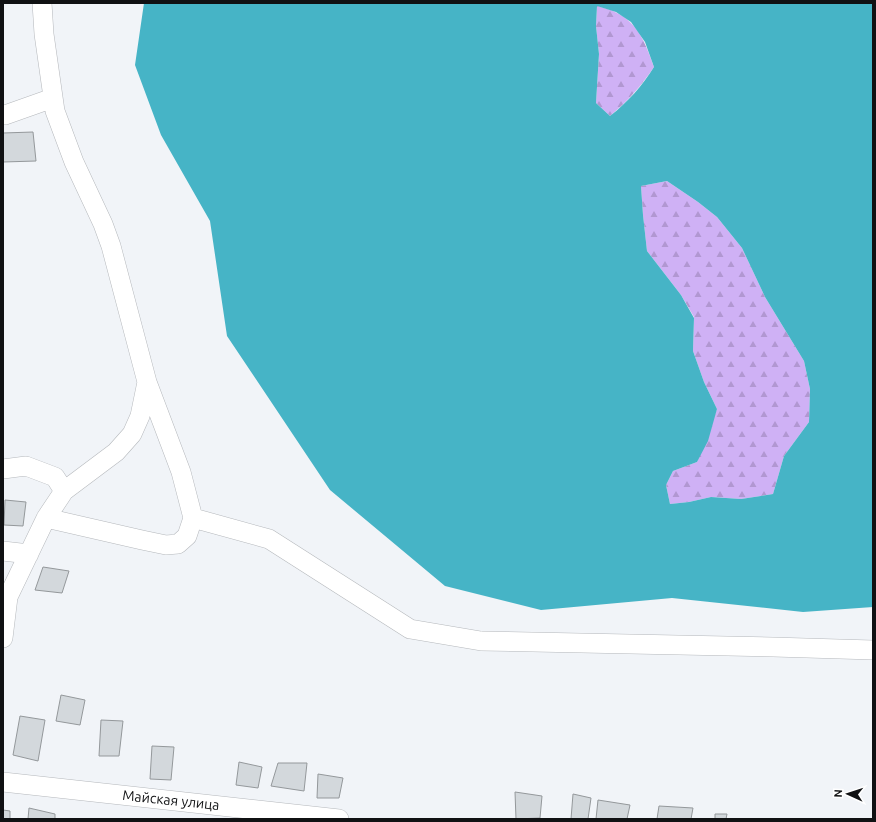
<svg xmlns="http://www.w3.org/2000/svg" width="876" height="822" font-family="Ubuntu,sans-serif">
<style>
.forest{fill:url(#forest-firs)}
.water{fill:#46b4c6;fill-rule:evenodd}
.building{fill:#d3d8dc;stroke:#94989b}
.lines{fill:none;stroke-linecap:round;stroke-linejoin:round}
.street-casing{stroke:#b5b8bc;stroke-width:20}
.street{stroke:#fff;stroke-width:19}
.labels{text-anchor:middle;stroke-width:3;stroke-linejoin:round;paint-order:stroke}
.street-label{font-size:14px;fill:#101113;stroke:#fff}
</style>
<defs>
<pattern id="forest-firs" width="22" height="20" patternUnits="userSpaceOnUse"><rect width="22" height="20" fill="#cfb1f5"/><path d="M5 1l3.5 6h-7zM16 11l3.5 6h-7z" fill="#b197d1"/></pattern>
</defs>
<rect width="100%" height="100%" fill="#f1f4f8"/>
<path class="forest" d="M597,6C603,8 610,9 615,12C639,23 646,45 654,67C641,86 628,101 610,116L596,103L599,54L596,26Z
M667,181L698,202L717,217L742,248L765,297L804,361L810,389L809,422L784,456L773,494L741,499L711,497L689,502L670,504L666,485L673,471L697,462L717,409L704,382L693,351L694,317L681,295L647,251L643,215L641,186Z"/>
<path class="water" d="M144,3H873V607L803,612L672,598L541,610L445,586L330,490L227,336L210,221L161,135L135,65ZM597,6L616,12L631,22L645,42L654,67C642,86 628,102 610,116L596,103L599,54L596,26ZM667,181L698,202L717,217L742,248L765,297L804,361L810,389L809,422L784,456L773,494L741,499L711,497L689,502L670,504L666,485L673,471L697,462L708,441L717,409L704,382L693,351L694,318L681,295L647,251L643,215L641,186Z"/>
<path class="building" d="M33,132L36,161L3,162V133Z
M5,500L26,502L23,526L4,525Z
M43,567L69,571L62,593L35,590Z
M61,695L85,700L80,725L56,721Z
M20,716L45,720L38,761L13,755Z
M101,720L123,721L119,756H99Z
M152,746L174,747L171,780L150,779Z
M239,762L262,767L258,788L236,785Z
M278,763H307L304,791L271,786Z
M318,774L343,778L339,798H317Z
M515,792L542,796L540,818L516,819Z
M573,794L591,798L588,819H571Z
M598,800L630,805L627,819H596Z
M659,806L693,808L691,819H657Z
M29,808L55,814V819H28Z
M3,810L10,811V819H3Z
M715,814H727L726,819H715Z"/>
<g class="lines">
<defs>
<path id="street" d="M3,115H5L53,98
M3,469L26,466L55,477L64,491
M46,518L142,540L166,545L178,544L187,536L193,518L181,472L147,382
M193,518L269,539L410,629L481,641L773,647L873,650
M3,551L29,554
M3,638L8,597L46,518L64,491L116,452L132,434L140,416L147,382L111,246L103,224L74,162L55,111L44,34L42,3
M3,782L339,819"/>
</defs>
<use href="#street" class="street-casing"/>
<use href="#street" class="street"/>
</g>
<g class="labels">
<g class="street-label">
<text transform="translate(171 800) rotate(6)" y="5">Майская улица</text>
</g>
</g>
<rect width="876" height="822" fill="none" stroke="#101113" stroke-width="8"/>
<g transform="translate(848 794) rotate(273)" stroke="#ffffff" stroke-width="3" paint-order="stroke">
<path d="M0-3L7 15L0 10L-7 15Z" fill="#101113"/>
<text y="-6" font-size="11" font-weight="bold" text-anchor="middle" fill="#101113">N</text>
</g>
</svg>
